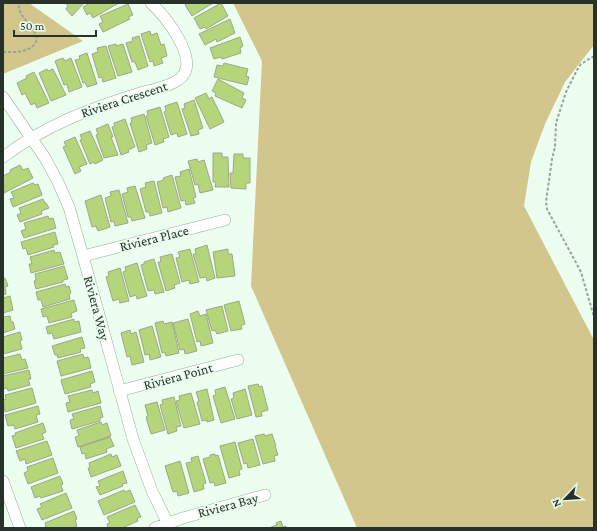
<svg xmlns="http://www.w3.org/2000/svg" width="597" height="531" font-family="'Crimson Pro',serif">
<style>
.green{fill:#d2c68d}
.building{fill:#b5d57a;stroke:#9ca889}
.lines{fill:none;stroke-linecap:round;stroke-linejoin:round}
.minor-casing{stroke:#93b09a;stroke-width:12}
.path{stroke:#95a599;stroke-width:2;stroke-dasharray:3 2;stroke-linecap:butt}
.minor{stroke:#fff;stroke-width:11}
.labels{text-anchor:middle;stroke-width:3.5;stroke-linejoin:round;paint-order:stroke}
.street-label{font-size:14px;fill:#27332a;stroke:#ebfeef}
</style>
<rect width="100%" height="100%" fill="#ebfeef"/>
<path class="green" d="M3,3H29L83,41L3,74Z
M233,3H594V45L565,82L545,124L531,162L524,206L594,340V528H357L251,286L262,61Z"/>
<path class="building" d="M65,3H84L72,16L66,9L68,6Z
M90,3H116L117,4L93,18L90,13L87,15L83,7Z
M188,3H213L192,16L185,5Z
M221,3L228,16L206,29L205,27L200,29L194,18Z
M128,4L133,15L128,17L130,19L103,32L99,24L103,22L100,16Z
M230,19L235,33L217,42L216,39L205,45L199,34Z
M150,31L151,35L157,33L161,45L164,44L167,56L161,58L163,63L154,66L153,61L150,62L141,34Z
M139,36L148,66L138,70L135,62H132L126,43L133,41L132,38Z
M240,37L243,46L240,48L241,53L222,59L221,57L214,59L210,48Z
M116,44V46L123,44L132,72L118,76L108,46Z
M106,46L116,78L103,82L102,77L99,78L92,54L98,52L97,48Z
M87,53L97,84L87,87L85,82L83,83L75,60L80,59L79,56Z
M63,58L65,61L71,58L82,87L69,92L67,84L64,85L55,61Z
M224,63L248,69L246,76L249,77L247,85L214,77L217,65L223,66Z
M47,69L48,71L53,69L66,95L51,101L39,73Z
M34,72L49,103L37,108L35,103L31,105L25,93L22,95L17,83L27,78L26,76Z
M218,79L244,93L242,98L246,100L242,108L215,96L216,93L212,91Z
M206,93L209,99L212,97L224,122L210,129L195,98Z
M194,100L203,128L198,130L199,134L191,136L182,109L185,108L184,104Z
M177,102L187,134L178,137L177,133L171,135L164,112L166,111L165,106Z
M160,107L169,137L163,139L164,142L155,145L146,116L148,115L147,111Z
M144,114L152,143L146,145L147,149L139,152L130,123H132L131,118Z
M125,119L135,147L128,150L129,152L121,155L112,127L115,126L114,123Z
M108,124L113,137H111L118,155L104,158L96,135L98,134L96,129Z
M90,131L103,160L95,164L94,162L90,164L80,140L82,139L80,135Z
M75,137L87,164L79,167L81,171L75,174L63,147L66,146L64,142Z
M213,153H222V157H228L229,187H215L216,182H213Z
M234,154H243V158H250V183H246V189L231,188L230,173H233Z
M197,159L198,162L204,160L213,190L200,193L198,184L195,185L188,161Z
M20,165L23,170L28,168L33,178L4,193L3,176L11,172L10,170Z
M189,169L196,197L193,198L195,203L186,205L185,200L181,201L175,177L181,176L180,172Z
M172,175L181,208L168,212L167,207L163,208L157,182L164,180L163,178Z
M154,181L162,213L150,216L149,212H146L140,189L146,187L145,183Z
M33,183L35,185L38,184L42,195L13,207L10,199L14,198L11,192Z
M135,186L145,218L132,221L131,217H128L122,194L128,192L127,188Z
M119,190L128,223L115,226L114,221L111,222L105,198L111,196L110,192Z
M101,195L110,227L98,231L96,226L92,227L85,201Z
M43,199L45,203H46L49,208L41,211L42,214L20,222L17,215L21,213L19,208Z
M48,216L49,219L53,218L56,228L24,238L21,231L26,229L24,223Z
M55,232L58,244L53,245L54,247L28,255L26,248L23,249L21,242Z
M207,245L215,278L207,281L206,277L200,278L193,254H196L195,249Z
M190,249L199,282L190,284L189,280L182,282L176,258L180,257L178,252Z
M228,249V254H232L235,276L217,278L213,252Z
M54,250L55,253L60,252L64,264L31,273L29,264H32L30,257Z
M172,254L180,283L174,285L175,288L166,291L158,262H161L160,257Z
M154,259L164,292L155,294L154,290L148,291L141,265L144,264V262Z
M137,263L147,296L137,299L136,295L130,297L123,272L126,271L125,267Z
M64,266L68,279L63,280V282L36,289L34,281L36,280L35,274Z
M120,268L129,301L120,303L119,299L113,301L106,277L109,276L108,272Z
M3,278H5L8,286L5,287L6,294L3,295Z
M65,284L66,287L69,286L71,293L69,294L70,299L43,307L41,300H38L36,292Z
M10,296L13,310L3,313V298Z
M74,300L77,311L71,313L72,317L49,323L47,316L43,317L41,309Z
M239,301L245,324L241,325L242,329L231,331L224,305Z
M222,306L228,331L217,334L215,330L212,331L206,310Z
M198,311L200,316L206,314L213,343L201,346L200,341L197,342L190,314Z
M10,316L11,322H13L15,329L3,333V317Z
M74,319V322L79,321L81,332L54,339L52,333L48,334L46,327Z
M188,319L197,351L185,354L184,349L180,350L173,323Z
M163,321L164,324L172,322L179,353L166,356L165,352L162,353L155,323Z
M152,326L161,357L150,360L149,354L145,355L139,330Z
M130,330L131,334L136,332L144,362L132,365L130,356L127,357L121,333Z
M20,332L22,340L20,341L22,349L3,354V337Z
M82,337L85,348L80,349L81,352L58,358L57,355H55L52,346Z
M20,354L22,360L25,359L28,368L3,374V358Z
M83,354L84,358L88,357L89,359L91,368L61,376L57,361Z
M29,370L31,379H28L30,385L8,391L7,388L3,389V376Z
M92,371L95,382L90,384L91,387L65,394L61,380Z
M258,384L259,387L262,386L268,410L261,412L262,416L256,417L248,386Z
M225,387L235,419L221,423L213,396L216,395L215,390Z
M32,388L36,403L5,412L3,400L6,399L5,395Z
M207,389L214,420L207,422V420L202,421L197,402L199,401L196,392Z
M245,389L252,415L237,419L231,399L234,398L233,393Z
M92,390L93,393L98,391L101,403L68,412L66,403L70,402L68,396Z
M191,393L200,424L184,428L176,401L180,400L179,396Z
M174,397L181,426L176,427L177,431L168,434L160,405L163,404L162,400Z
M157,402L165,430L151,434L146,417L148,416L145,405Z
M38,406L40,414L36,415L38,422L15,429L14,425L8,426L5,415Z
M100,406L103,417L100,418V421L72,429L70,420L74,419L72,414Z
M101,422L102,425L107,423L111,436L78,447L75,437L79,436L77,430Z
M43,423L46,432L42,434L44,439L16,448L12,436L16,435L15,433Z
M264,434L265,436L272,434L276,446H275L278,455L274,456L275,461L263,464L255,436Z
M110,437L114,446L106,449L107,452L86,459L85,453L82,454L80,447Z
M253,439L260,465L248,468L247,463L244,464L238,443Z
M47,441L52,455L26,464L25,459L20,461L16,451Z
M235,442L242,469L239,470L240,475L229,478L220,446Z
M111,454L112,457L117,455L121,466L91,477L88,468H90L89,463Z
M215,454V456L218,455L226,483L215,486L214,482L210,483L203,459L210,457V455Z
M198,456L206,483L203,484L204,489L194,492L186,463L192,462L191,458Z
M53,458L58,473L28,484L24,473L28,471L27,467Z
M180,461L189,493L178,496L177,491L173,492L165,466Z
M123,471L127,483L122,484L123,486L100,495L96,487L100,486L98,481Z
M60,476L63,484L61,485L63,491L41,498L40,496L35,498L31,487Z
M124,490L125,492L130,490L135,502L104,515L98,501Z
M66,493L72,508L42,520L37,509L42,507L40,504Z
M135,505L141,517L137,518L138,521L122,528H108L107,524L110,523L107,517Z
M74,511L77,519L75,520L77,526L72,528H46L45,523Z
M281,521L283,527L286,526V528H271V527L277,525L276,523Z"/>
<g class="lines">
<defs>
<path id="minor" d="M3,97L45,158L58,182L69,207L83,256L133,439L152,491L170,528
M3,157C46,125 87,110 137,94C150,90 177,86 184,74C196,55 165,16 151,3
M83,256L225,220
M119,391L238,360
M3,481L20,528
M155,528L183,518L265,495"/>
</defs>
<use href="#minor" class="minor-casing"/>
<path class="path" d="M3,52C14,52 24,53 33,46C47,33 16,20 19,3
M594,56L581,64L577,70L566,92L556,123L555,147L552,159L546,202L547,209L581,272L594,317"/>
<use href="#minor" class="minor"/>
</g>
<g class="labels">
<g class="street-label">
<text transform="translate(124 99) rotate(-18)" y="5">Riviera Crescent</text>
<text transform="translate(154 238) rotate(-14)" y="5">Riviera Place</text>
<text transform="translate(97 308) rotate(75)" y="5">Riviera Way</text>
<text transform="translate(178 376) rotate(-15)" y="5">Riviera Point</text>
<text transform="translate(228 505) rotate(-15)" y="5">Riviera Bay</text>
</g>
</g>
<rect width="597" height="531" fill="none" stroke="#27332a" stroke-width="8"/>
<g transform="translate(565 499) rotate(245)" stroke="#ebfeef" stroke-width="3" paint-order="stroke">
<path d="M0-3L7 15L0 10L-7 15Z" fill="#27332a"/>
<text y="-6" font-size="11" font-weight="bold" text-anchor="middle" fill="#27332a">N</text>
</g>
<path d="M14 30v6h82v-6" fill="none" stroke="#27332a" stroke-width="2"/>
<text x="20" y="30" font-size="12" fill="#27332a" stroke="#ebfeef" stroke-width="3" paint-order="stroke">50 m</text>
</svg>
